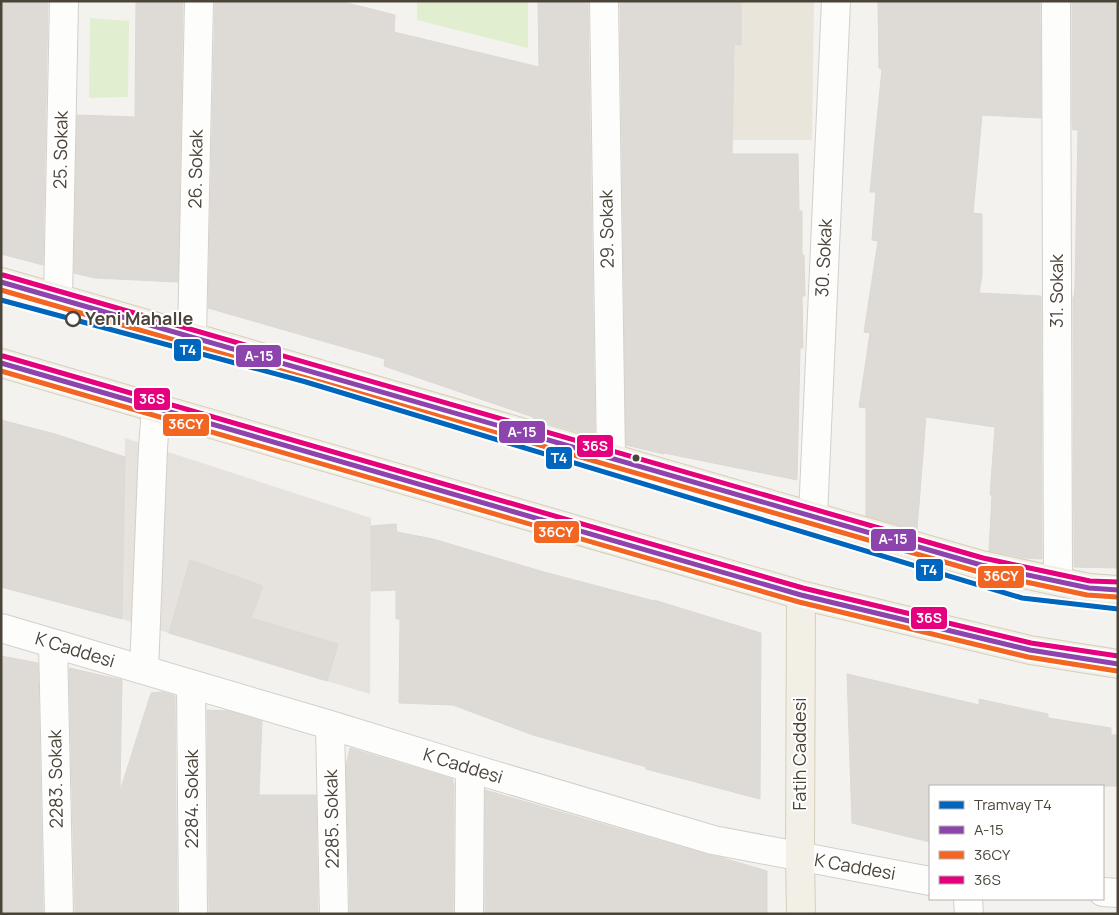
<svg xmlns="http://www.w3.org/2000/svg" width="1119" height="915" font-family="Manrope,sans-serif">
<style>
.education{fill:#eae5da}
.green{fill:#e1eecf}
.parking{fill:#e6e3df}
.building{fill:#dedbd6;stroke:#dcd9d4}
.lines{fill:none;stroke-linecap:round;stroke-linejoin:round}
.minor-casing{stroke:#d2d0cb;stroke-width:30}
.major-casing{stroke:#d6cebb;stroke-width:30}
.minor{stroke:#fdfdfc;stroke-width:28}
.major{stroke:#f2efe6;stroke-width:28}
.bus-1-casing{stroke:#fff;stroke-width:9}
.bus-2-casing{stroke:#fff;stroke-width:9}
.bus-3-casing{stroke:#fff;stroke-width:9}
.bus-1{stroke:#8e44ad;stroke-width:5}
.bus-2{stroke:#f26522;stroke-width:5}
.bus-3{stroke:#e5007d;stroke-width:5}
.tram-1-casing{stroke:#fff;stroke-width:9}
.tram-1{stroke:#0065bd;stroke-width:5}
.stop-dot{fill:#fff;stroke:#4b4439;stroke-width:2.5}
.bus-dot{fill:#4b4439;stroke:#fff;stroke-width:2}
.labels{text-anchor:middle;stroke-width:4;stroke-linejoin:round;paint-order:stroke}
.street-label{font-size:18px;fill:#4b4439;stroke:#fff}
.stop-label{font-size:18px;font-weight:bold;fill:#4b4439;stroke:#fff;text-anchor:start}
.line-badge{stroke:#fff;stroke-width:2}
.badge-label{font-size:14px;text-anchor:middle;font-weight:bold;fill:#fff}
</style>
<rect width="100%" height="100%" fill="#f4f2ee"/>
<path class="education" d="M622,1H814L812,140H625Z"/>
<path class="green" d="M417,1H528V48L417,20Z
M90,18L129,21L128,97L89,98Z"/>
<path class="parking" d="M125,438L371,518L370,694L122,619Z"/>
<path class="building" d="M1,1H48L43,265L1,254Z
M136,1H183L178,282L95,278L74,273L77,115L135,117Z
M215,1H339L395,15L394,32L539,67L538,1H588L595,437L533,419V417L384,366L385,359L208,308Z
M620,1H741V45L734,44L732,154H798L799,211H802V255H804L805,296H802L803,348H800L797,480L664,453V454L626,445Z
M878,1H1040L1041,118L982,115L973,213L982,214V276L979,293L1041,296L1042,559L1025,558L989,551L992,495H990L995,427L926,417L917,530L866,516V408L859,407L870,333L864,332L878,241L872,240L876,192H870L882,69L879,68Z
M1072,1H1118V568L1074,567L1073,297H1074L1075,286L1078,130H1073L1072,120Z
M1,420L55,434L125,457L122,619L1,587Z
M396,524L397,532L433,539L544,572L654,601V600L761,633L760,799L646,769V767L533,735L453,705L399,703L400,619H396V590L371,591V526Z
M190,560L263,586L251,618L338,644L327,681L169,633Z
M1,656L38,663L43,914H1Z
M69,668L122,680L120,791L151,693L163,692L175,696L177,914H75Z
M847,674L979,705V699L1048,714V718L1111,728V735H1118V786H930V842L852,823Z
M207,710L229,711L262,721L259,795H316L318,914H209Z
M350,748L453,779V783H454L453,914H350L346,765Z
M485,790L709,855L723,858L767,871V914H485Z"/>
<g class="lines">
<defs>
<path id="minor" d="M604,1L611,457
M1056,1L1058,581
M58,298L64,1
M192,337L199,1
M813,516L836,1
M1,628L330,725L470,768L713,840L930,881
M53,644L59,914
M144,670L153,448L156,408
M191,684L193,914
M330,725L334,914
M1103,892L1118,893
M968,899L969,914
M469,914L470,768"/>
<path id="major" d="M1,282L981,565L1089,588L1118,590
M1,363L801,595L1030,650L1118,664
M801,595L800,857L801,914"/>
</defs>
<use href="#minor" class="minor-casing"/>
<use href="#major" class="major-casing"/>
<use href="#minor" class="minor"/>
<use href="#major" class="major"/>
<defs>
<path id="bus-1" d="M1,282L981,565L1089,588L1118,590
M1,363L801,595L1030,650L1118,664"/>
<path id="bus-2" d="M1,290L979,572L1087,595L1117,597
M1,371L799,602L1028,657L1117,671"/>
<path id="bus-3" d="M3,275L983,558L1090,581L1118,582
M3,356L803,588L1031,643L1118,656"/>
</defs>
<use href="#bus-1" class="bus-1-casing"/>
<use href="#bus-2" class="bus-2-casing"/>
<use href="#bus-3" class="bus-3-casing"/>
<use href="#bus-1" class="bus-1"/>
<use href="#bus-2" class="bus-2"/>
<use href="#bus-3" class="bus-3"/>
<defs>
<path id="tram-1" d="M1,300L306,382L1022,598L1118,609"/>
</defs>
<use href="#tram-1" class="tram-1-casing"/>
<use href="#tram-1" class="tram-1"/>
</g>
<circle class="stop-dot" cx="73" cy="319" r="7"/>
<circle class="bus-dot" cx="636" cy="458" r="4.5"/>
<g class="labels">
<g class="street-label">
<text transform="translate(61 150) rotate(-89)" y="6">25. Sokak</text>
<text transform="translate(196 169) rotate(-89)" y="6">26. Sokak</text>
<text transform="translate(607 229) rotate(-91)" y="6">29. Sokak</text>
<text transform="translate(824 258) rotate(-87)" y="6">30. Sokak</text>
<text transform="translate(1057 291) rotate(-90)" y="6">31. Sokak</text>
<text transform="translate(75 650) rotate(17)" y="6">K Caddesi</text>
<text transform="translate(800 754) rotate(-90)" y="6">Fatih Caddesi</text>
<text transform="translate(463 766) rotate(17)" y="6">K Caddesi</text>
<text transform="translate(56 779) rotate(-91)" y="6">2283. Sokak</text>
<text transform="translate(192 799) rotate(-90)" y="6">2284. Sokak</text>
<text transform="translate(332 819) rotate(-91)" y="6">2285. Sokak</text>
<text transform="translate(855 867) rotate(10)" y="6">K Caddesi</text>
</g>
<g class="stop-label">
<text x="85" y="325">Yeni Mahalle</text>
</g>
</g>
<g class="line-badge">
<rect x="173" y="338" width="29" height="24" rx="5" fill="#0065bd"/>
<rect x="235" y="344" width="47" height="24" rx="5" fill="#8e44ad"/>
<rect x="133" y="387" width="38" height="24" rx="5" fill="#e5007d"/>
<rect x="162" y="413" width="48" height="24" rx="5" fill="#f26522"/>
<rect x="498" y="420" width="48" height="24" rx="5" fill="#8e44ad"/>
<rect x="576" y="434" width="38" height="24" rx="5" fill="#e5007d"/>
<rect x="545" y="446" width="28" height="24" rx="5" fill="#0065bd"/>
<rect x="533" y="520" width="47" height="24" rx="5" fill="#f26522"/>
<rect x="870" y="528" width="47" height="24" rx="5" fill="#8e44ad"/>
<rect x="915" y="558" width="29" height="24" rx="5" fill="#0065bd"/>
<rect x="977" y="565" width="48" height="24" rx="5" fill="#f26522"/>
<rect x="910" y="606" width="38" height="24" rx="5" fill="#e5007d"/>
</g>
<g class="badge-label">
<text x="188" y="355">T4</text>
<text x="259" y="361">A-15</text>
<text x="152" y="404">36S</text>
<text x="186" y="429">36CY</text>
<text x="522" y="437">A-15</text>
<text x="595" y="451">36S</text>
<text x="559" y="463">T4</text>
<text x="556" y="537">36CY</text>
<text x="893" y="544">A-15</text>
<text x="929" y="575">T4</text>
<text x="1001" y="581">36CY</text>
<text x="929" y="623">36S</text>
</g>
<rect width="1119" height="915" fill="none" stroke="#4b4439" stroke-width="5"/>
<rect x="929" y="785" width="175" height="115" fill="#ffffff" stroke="#b7b4b0"/>
<rect x="939" y="801" width="25" height="8" fill="#0065bd" stroke="#b7b4b0"/>
<text x="974" y="810" font-size="15" fill="#4b4439">Tramvay T4</text>
<rect x="939" y="826" width="25" height="8" fill="#8e44ad" stroke="#b7b4b0"/>
<text x="974" y="835" font-size="15" fill="#4b4439">A-15</text>
<rect x="939" y="851" width="25" height="8" fill="#f26522" stroke="#b7b4b0"/>
<text x="974" y="860" font-size="15" fill="#4b4439">36CY</text>
<rect x="939" y="876" width="25" height="8" fill="#e5007d" stroke="#b7b4b0"/>
<text x="974" y="885" font-size="15" fill="#4b4439">36S</text>
</svg>
